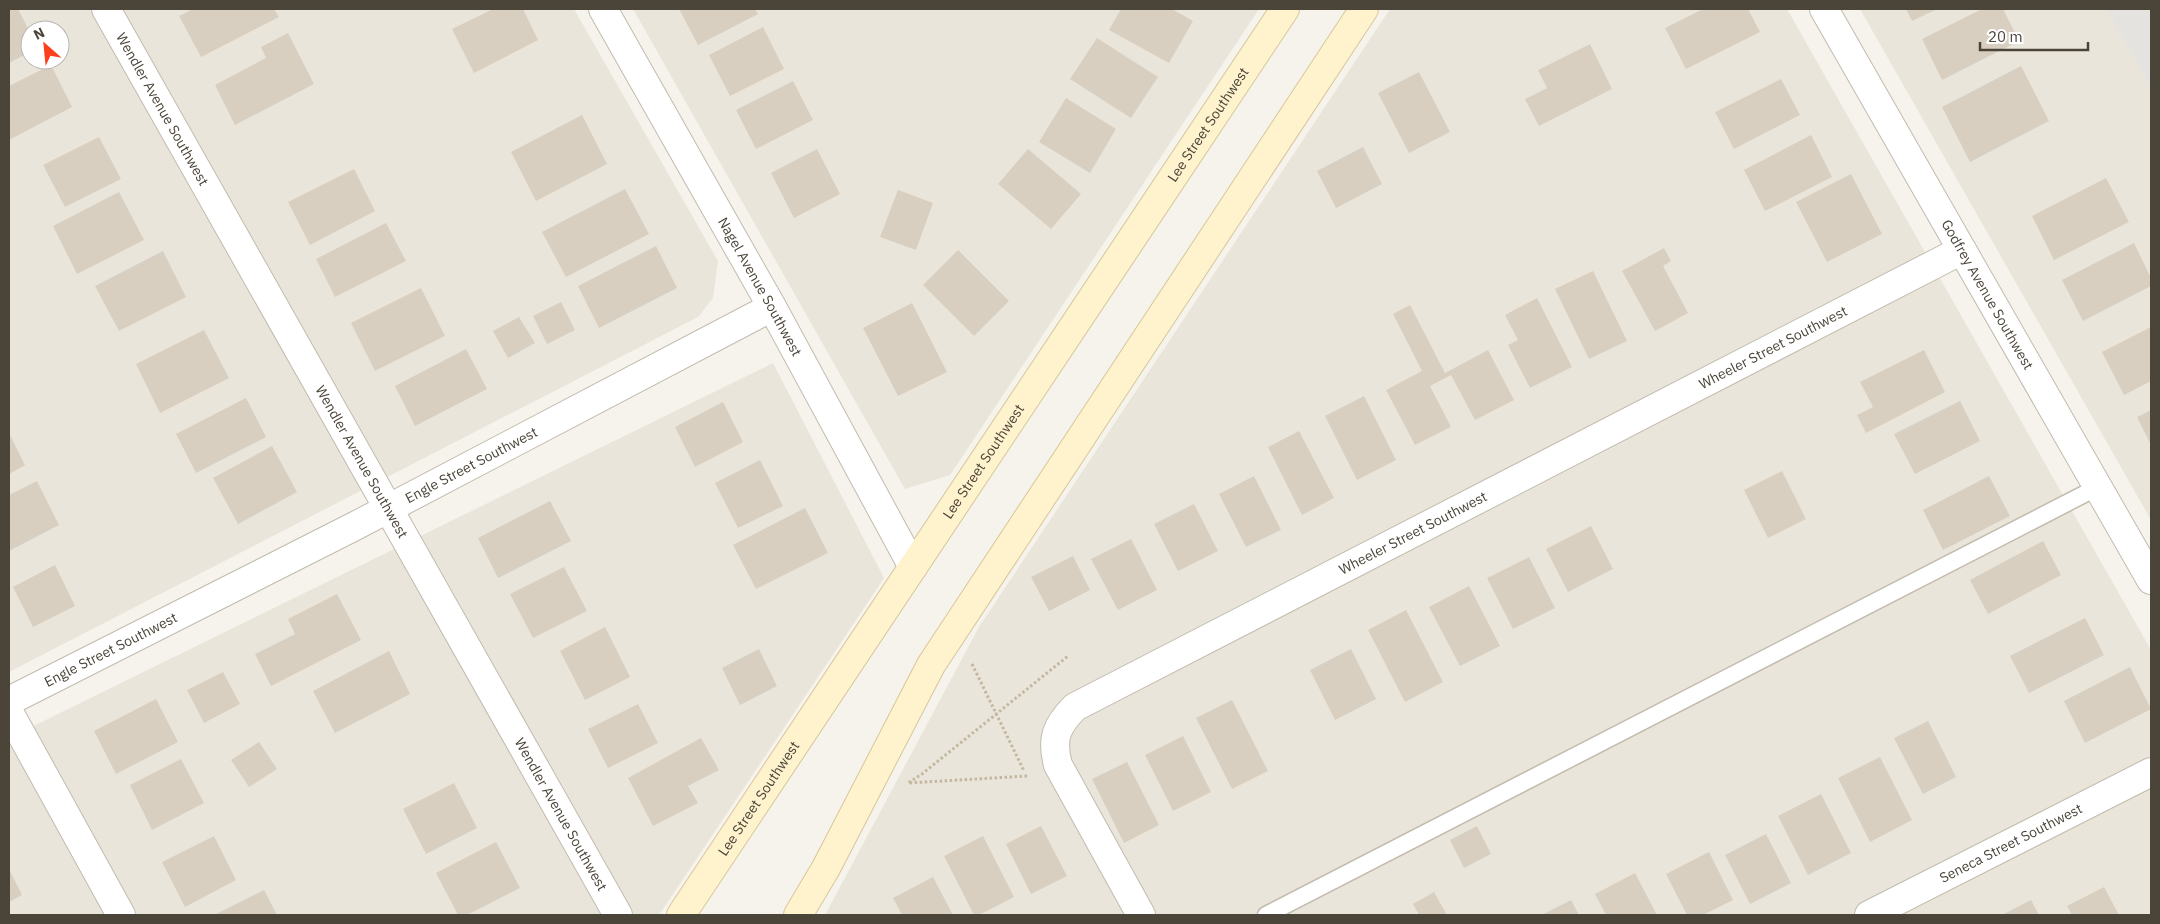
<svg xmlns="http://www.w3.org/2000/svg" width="2160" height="924" font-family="'IBM Plex Sans',sans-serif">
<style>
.residential{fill:#eae5da;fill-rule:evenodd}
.parking{fill:#e5e3e0}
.building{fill:#d8cfc1}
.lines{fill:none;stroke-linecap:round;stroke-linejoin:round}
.lane-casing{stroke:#c2bbae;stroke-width:19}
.street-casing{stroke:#c2bbae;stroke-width:30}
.secondary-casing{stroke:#d6c79b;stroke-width:30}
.path{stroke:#c4b79f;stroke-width:3;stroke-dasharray:2.5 2.5;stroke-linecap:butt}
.lane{stroke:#fff;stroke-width:16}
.street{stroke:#fff;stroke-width:28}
.secondary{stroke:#fff3cd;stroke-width:28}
.labels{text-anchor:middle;stroke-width:5;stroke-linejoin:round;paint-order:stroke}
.street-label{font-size:14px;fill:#4b4439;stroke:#fff}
</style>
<rect width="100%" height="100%" fill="#f6f3ec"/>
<path class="residential" d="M9,9H574L718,261L713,298L698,317L9,672ZM30,30H60V60H30Z
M633,9H1259L950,475L905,489Z
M1390,9H1787L2151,650V915H825L979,627Z
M1860,9H2106L2151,87V520Z
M773,363L884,578L659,915H9V738Z"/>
<path class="parking" d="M2106,9H2151V87Z"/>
<path class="building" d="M9,9H18L30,32V52L9,63Z
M193,9H274L279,17L201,57L179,16Z
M493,9H523L538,40L474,73L452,29Z
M679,9H755L758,14L698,45Z
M1121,9H1172L1193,21L1169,63L1109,30Z
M1703,9H1748L1760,32L1686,69L1665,28Z
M1906,9H1937L1912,21Z
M1982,9H2003L2019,41L1942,80L1922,39Z
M763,27L784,69L730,96L709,55Z
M288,33L314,84L235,125L215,85L266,58L261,47Z
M1097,38L1158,77L1131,118L1070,79Z
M1590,44L1612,89L1539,126L1525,99L1547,88L1538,70Z
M51,65L72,107L9,140V86Z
M2021,66L2049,121L1970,162L1942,107Z
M1419,72L1450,132L1409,153L1378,93Z
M1781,79L1800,115L1734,149L1715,112Z
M793,81L813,120L756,149L736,110Z
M1066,98L1116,129L1090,173L1039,142Z
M582,115L607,164L536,201L511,152Z
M1811,135L1832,177L1765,211L1744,170Z
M99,137L121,179L65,207L43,165Z
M1363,147L1382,184L1336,208L1317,171Z
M817,149L840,194L794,218L771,173Z
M1028,149L1081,194L1051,229L998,184Z
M354,169L375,211L310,245L288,202Z
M1851,174L1882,234L1827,262L1796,202Z
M2106,178L2129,222L2054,260L2032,216Z
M625,189L649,234L566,277L542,232Z
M898,190L933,203L916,250L880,237Z
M119,192L144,240L77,274L53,226Z
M386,223L406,261L335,297L316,259Z
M2134,243L2151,278V286L2083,321L2062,280Z
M656,246L677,288L599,328L578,286Z
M1664,248L1671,261L1663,266L1688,313L1655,331L1622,271Z
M958,250L1009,301L974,336L923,285Z
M163,251L186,297L119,331L95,286Z
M1593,271L1627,341L1589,359L1555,289Z
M421,288L445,336L375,371L351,323Z
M1537,298L1572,367L1530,388L1508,345L1518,340L1505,315Z
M561,302L575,330L547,344L533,316Z
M912,303L947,372L898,396L863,328Z
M1410,305L1445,373L1488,350L1514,400L1475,420L1451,375L1430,386L1451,427L1415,445L1386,390L1422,371L1393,314Z
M519,317L535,343L508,358L493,331Z
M2151,327V381L2124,395L2102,352Z
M204,330L229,378L160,413L136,364Z
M466,349L487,389L415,426L395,386Z
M1924,350L1945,392L1866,433L1857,415L1873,407L1860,382Z
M1364,396L1396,460L1357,480L1325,416Z
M246,398L266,437L196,473L176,434Z
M1960,401L1980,441L1915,474L1894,434Z
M723,402L743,442L695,467L675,427Z
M2151,410V445L2137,417Z
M1299,431L1334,498L1302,515L1268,447Z
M9,433L25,465L9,474Z
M272,446L297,492L238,524L213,478Z
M760,460L783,506L738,528L715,483Z
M1782,471L1806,519L1768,538L1744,490Z
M1254,476L1281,530L1246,547L1219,494Z
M1989,476L2010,516L1943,550L1923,510Z
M37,481L59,525L9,551V495Z
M550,501L571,541L498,578L478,538Z
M1194,504L1218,551L1178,571L1154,524Z
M805,508L828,553L756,589L733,545Z
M1591,526L1613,569L1568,592L1546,549Z
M1131,539L1157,590L1118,610L1091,559Z
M2043,541L2061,575L1988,614L1970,580Z
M1073,556L1090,590L1049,611L1031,577Z
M1529,557L1555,608L1513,629L1487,578Z
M55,565L75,606L33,627L13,587Z
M564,567L587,611L533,638L510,594Z
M1469,586L1500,646L1460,666L1429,607Z
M337,594L361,640L271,686L255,654L295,634L288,619Z
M1406,610L1443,682L1405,702L1368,630Z
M2085,618L2104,655L2029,693L2010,656Z
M605,627L630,677L585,700L560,651Z
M759,649L777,686L740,705L722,668Z
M1351,649L1376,699L1335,720L1310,670Z
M389,651L410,694L335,733L313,691Z
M2130,667L2151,709L2085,743L2064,701Z
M223,672L240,704L204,723L187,690Z
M156,699L178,742L116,774L94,731Z
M1232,700L1268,771L1232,789L1196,718Z
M638,704L658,743L608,768L588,729Z
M1928,721L1956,777L1923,794L1894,738Z
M1183,736L1211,792L1173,811L1145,755Z
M701,738L719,770L688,786L698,803L653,826L628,778Z
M259,742L277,769L249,787L231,760Z
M1880,757L1912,820L1870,842L1838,778Z
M181,759L204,803L152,830L130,785Z
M1127,762L1159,825L1124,843L1092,779Z
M454,783L477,828L426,854L403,809Z
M1821,794L1851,853L1808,875L1778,816Z
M1041,826L1067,876L1031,894L1006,844Z
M1477,826L1491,854L1464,868L1450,840Z
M1766,834L1791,883L1750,904L1725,855Z
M214,836L236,880L185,907L162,862Z
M983,836L1014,897L979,915H974L944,856Z
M496,842L520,888L467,915H458L436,873Z
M1709,852L1733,900L1703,915H1687L1666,874Z
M9,869L22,895L9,902Z
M1635,873L1657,915H1606L1595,894Z
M933,877L953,915H902L893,898Z
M2104,887L2119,915H2072L2067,906Z
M264,890L277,915H214Z
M1434,892L1447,915H1419L1413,904Z
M1571,900L1579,915H1541Z
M2031,900L2039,915H2002Z"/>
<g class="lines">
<defs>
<path id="lane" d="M1266,915L2098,487"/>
<g id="street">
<path id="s1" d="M106,9L618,915"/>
<path id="s2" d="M603,9L772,307L913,567"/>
<path id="s3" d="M1824,9L2151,580"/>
<path id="s4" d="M9,701L355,526L772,307"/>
<path d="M9,712L121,915"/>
<path id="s5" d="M1141,915L1058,765C1051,739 1056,726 1075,707L1962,250"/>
<path id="s6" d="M1869,915L2151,772"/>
</g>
<g id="secondary">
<path id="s7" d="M681,915L1285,9"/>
<path d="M798,915L826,868L931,665L1364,9"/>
</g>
</defs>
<use href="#lane" class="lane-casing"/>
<use href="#street" class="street-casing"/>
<use href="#secondary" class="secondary-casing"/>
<path class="path" d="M972,664L1024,771
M1027,776L908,783L922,774L1068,656"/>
<use href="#lane" class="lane"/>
<use href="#street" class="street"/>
<use href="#secondary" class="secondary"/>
</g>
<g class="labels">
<g class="street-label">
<text dy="5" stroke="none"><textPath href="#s1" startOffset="115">Wendler Avenue Southwest</textPath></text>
<text dy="5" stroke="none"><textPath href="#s7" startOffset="950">Lee Street Southwest</textPath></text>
<text dy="5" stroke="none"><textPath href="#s2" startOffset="319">Nagel Avenue Southwest</textPath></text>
<text dy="5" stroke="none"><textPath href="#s3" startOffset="329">Godfrey Avenue Southwest</textPath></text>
<text dy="5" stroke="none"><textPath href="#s5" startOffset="1021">Wheeler Street Southwest</textPath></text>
<text dy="5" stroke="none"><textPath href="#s1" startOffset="520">Wendler Avenue Southwest</textPath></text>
<text dy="5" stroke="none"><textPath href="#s7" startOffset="545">Lee Street Southwest</textPath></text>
<text dy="5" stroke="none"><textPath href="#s4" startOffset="519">Engle Street Southwest</textPath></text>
<text dy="5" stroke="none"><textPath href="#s5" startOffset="616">Wheeler Street Southwest</textPath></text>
<text dy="5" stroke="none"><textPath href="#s4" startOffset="114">Engle Street Southwest</textPath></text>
<text dy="5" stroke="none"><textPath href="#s7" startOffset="140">Lee Street Southwest</textPath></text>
<text dy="5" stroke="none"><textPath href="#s1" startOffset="925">Wendler Avenue Southwest</textPath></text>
<text dy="5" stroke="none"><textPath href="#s6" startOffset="159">Seneca Street Southwest</textPath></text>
</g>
</g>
<rect width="2160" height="924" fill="none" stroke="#4b4439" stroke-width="20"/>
<g transform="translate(45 45) rotate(333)"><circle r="24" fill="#ffffff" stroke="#b7b4b0"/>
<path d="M0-4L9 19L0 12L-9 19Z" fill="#fc3f1d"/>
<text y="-8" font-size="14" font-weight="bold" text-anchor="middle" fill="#4b4439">N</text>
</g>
<path d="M1980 42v8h108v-8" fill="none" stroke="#4b4439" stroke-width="2.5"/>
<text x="1988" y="42" font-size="15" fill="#4b4439" stroke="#ffffff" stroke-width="4" paint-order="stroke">20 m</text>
</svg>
